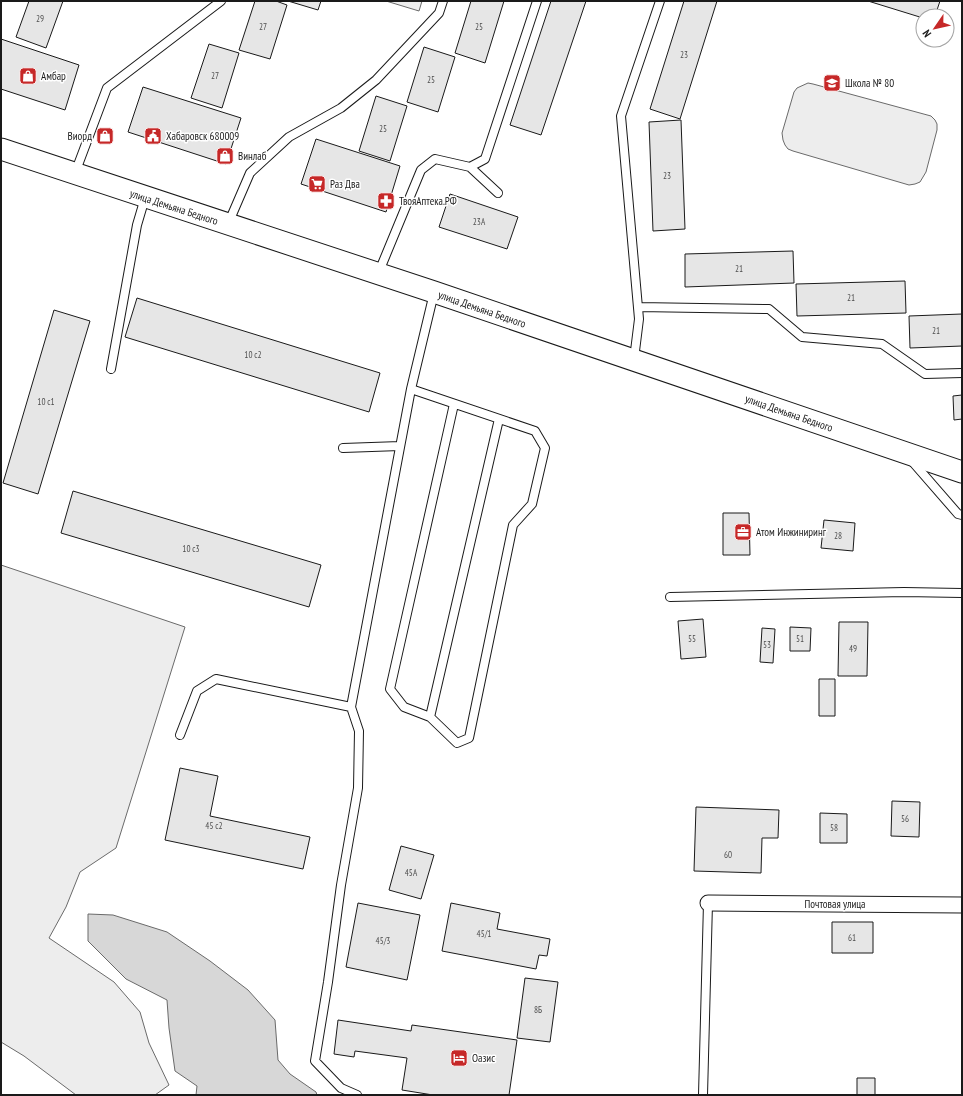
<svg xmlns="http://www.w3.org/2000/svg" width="963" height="1096" font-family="'PT Sans Narrow',sans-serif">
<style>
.built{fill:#ededed;stroke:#6a6a6a}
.water{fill:#d7d7d7;stroke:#6a6a6a}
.building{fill:#e6e6e6;stroke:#1a1a1a}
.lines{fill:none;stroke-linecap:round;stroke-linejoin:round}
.service-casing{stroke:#1a1a1a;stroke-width:10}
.minor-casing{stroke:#1a1a1a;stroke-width:17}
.secondary-casing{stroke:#1a1a1a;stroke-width:23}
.service{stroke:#fff;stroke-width:8}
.minor{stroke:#fff;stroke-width:15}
.secondary{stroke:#fff;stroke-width:21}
.labels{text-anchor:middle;stroke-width:3;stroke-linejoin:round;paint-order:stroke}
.number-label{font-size:9px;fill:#4d4d4d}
.poi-label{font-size:11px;fill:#1a1a1a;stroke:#fff;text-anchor:start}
.street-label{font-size:11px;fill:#1a1a1a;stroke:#fff}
</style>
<rect width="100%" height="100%" fill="#fff"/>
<path class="built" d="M386,1H422L419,11Z
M808,83L813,84L931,116L935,120L937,124V130L926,172L920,182L915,184L909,185L793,151L788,149L785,145L783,140L782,133L794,92L797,88Z
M1,565L185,627L116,848L80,872L66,907L49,938L114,982L140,1012L149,1043L169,1085L155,1095H76L24,1056L1,1042Z"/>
<path class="water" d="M88,914L113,915L167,932L210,961L248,990L275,1020L278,1060L290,1074L316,1092L317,1095H196L197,1086L175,1071L169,1028L167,1000L126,979L88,941Z"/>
<path class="building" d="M29,1H63L46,48L16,37Z
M255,1H276L287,5L270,59L239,50Z
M288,1H321L318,10Z
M471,1H504L485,63L455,53Z
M551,1H586L541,135L510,125Z
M684,1H717L680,119L650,109Z
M868,1H940L935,16H923V18Z
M1,39L79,65L65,110L1,89Z
M209,44L239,53L222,108L191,98Z
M424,47L455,57L438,112L407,102Z
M143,87L241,118L226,164L128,132Z
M376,96L407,106L390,161L359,151Z
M681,120L685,229L653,231L649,122Z
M316,139L400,166L386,212L301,184Z
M450,194L518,217L507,249L439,227Z
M793,251L794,283L685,287V254Z
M905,281L906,313L797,316L796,284Z
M137,298L380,373L369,412L125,337Z
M54,310L90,321L38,494L3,483Z
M962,314V346L910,348L909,316Z
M962,395V419L954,420L953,396Z
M73,491L321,565L309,607L61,533Z
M723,513H749L750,555H723Z
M824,520L855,523L853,551L821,548Z
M703,619L706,657L681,659L678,621Z
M839,622H868L867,676H838Z
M790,627L811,628L810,651H790Z
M762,628L775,629L773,663L760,662Z
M819,679H835V716H819Z
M180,768L218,776L210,816L310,837L303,869L165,840Z
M892,801L920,802L919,837L891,836Z
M696,807L779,810L778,838H762L761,873L694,871Z
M820,813L847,814V843H820Z
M401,846L434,855L421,899L389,890Z
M358,903L420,915L407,980L346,967Z
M451,903L500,913L497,929L550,939L547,956L539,955L536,969L442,951Z
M832,922H873V953H832Z
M525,978L558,982L550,1042L517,1038Z
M338,1020L411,1031L412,1025L517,1040L509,1095H433L402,1090L407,1058L355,1051L354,1057L334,1054Z
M857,1078H875V1095H857Z"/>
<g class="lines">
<defs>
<path id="service" d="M470,167L485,159L537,1
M75,173L107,88L221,1
M228,224L250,173L289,137L341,108L376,80L439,13L443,1
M378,274L421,170L435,159L470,167L498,193
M638,307L769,309L802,337L882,344L925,374L962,373
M634,359L639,319L621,116L660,1
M111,369L137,225L145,198
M411,389L535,431L545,448L532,504L513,525L469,738L457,743L430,717L499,419
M343,448L400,446
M911,460L958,514L962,515
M670,597L904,592L962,593
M430,717L404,707L390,689L454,404
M180,735L197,691L216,679L351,707
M357,1095L341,1088L315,1061L328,982L341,885L358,788L359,731L351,707L411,389L434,293
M703,1095L708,903"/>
<path id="minor" d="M708,903L962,905"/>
<path id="secondary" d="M1,149L434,292L962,472"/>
</defs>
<use href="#service" class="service-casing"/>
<use href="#minor" class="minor-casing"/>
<use href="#secondary" class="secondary-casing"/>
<use href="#service" class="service"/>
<use href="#minor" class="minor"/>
<use href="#secondary" class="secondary"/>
</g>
<defs>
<symbol id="shop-square" viewBox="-11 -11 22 22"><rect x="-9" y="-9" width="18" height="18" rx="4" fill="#c62828" stroke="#fff"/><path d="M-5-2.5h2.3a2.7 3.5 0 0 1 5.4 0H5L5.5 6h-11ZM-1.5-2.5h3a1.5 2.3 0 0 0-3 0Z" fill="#fff"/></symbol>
<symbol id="school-square" viewBox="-11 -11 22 22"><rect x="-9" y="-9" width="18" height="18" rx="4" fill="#c62828" stroke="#fff"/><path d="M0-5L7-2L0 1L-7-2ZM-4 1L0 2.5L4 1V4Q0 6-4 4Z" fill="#fff"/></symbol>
<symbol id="civic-square" viewBox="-11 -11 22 22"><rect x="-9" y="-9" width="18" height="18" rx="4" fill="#c62828" stroke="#fff"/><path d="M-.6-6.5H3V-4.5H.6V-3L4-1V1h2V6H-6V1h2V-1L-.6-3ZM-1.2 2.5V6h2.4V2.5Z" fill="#fff"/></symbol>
<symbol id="supermarket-square" viewBox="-11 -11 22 22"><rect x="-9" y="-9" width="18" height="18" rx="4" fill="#c62828" stroke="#fff"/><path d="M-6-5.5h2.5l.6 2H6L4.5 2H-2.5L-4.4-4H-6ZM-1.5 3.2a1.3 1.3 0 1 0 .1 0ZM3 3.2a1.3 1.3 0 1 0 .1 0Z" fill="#fff"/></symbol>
<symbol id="pharmacy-square" viewBox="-11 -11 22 22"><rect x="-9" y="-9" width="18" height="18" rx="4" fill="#c62828" stroke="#fff"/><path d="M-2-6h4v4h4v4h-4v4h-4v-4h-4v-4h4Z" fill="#fff"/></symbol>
<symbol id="office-square" viewBox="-11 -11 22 22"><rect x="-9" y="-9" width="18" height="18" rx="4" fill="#c62828" stroke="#fff"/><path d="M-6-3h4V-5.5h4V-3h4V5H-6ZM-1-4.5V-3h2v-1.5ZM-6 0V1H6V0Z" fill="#fff"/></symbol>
<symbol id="hotel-square" viewBox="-11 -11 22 22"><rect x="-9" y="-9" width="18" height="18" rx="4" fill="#c62828" stroke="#fff"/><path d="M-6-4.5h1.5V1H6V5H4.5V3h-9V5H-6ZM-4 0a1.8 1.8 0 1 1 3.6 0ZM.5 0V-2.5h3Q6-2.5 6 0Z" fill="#fff"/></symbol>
</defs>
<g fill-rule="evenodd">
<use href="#shop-square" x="18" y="66" width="20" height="20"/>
<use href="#school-square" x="822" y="73" width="20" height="20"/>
<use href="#shop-square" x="95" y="126" width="20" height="20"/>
<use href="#civic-square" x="143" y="126" width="20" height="20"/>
<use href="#shop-square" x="215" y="146" width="20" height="20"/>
<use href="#supermarket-square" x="307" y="174" width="20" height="20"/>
<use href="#pharmacy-square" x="376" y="191" width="20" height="20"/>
<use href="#office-square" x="733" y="522" width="20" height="20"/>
<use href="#hotel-square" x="449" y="1048" width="20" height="20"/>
</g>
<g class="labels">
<g class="number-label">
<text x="40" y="22">29</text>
<text x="263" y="30">27</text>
<text x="479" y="30">25</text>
<text x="684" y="58">23</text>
<text x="215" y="79">27</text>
<text x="431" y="83">25</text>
<text x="383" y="132">25</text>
<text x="667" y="179">23</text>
<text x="479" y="225">23А</text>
<text x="739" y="272">21</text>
<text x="851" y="301">21</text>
<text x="936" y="334">21</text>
<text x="253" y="358">10 с2</text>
<text x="46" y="405">10 с1</text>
<text x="838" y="539">28</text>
<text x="191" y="552">10 с3</text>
<text x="692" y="642">55</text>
<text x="800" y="642">51</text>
<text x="767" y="648">53</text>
<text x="853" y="652">49</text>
<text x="905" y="822">56</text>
<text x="214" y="829">45 с2</text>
<text x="834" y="831">58</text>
<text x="728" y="858">60</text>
<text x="411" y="876">45А</text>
<text x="484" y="937">45/1</text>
<text x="852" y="941">61</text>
<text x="383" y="944">45/3</text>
<text x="538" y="1013">8Б</text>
</g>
<g class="poi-label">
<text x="41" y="80">Амбар</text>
<text x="845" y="87">Школа № 80</text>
<text x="92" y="140" text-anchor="end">Виорд</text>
<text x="166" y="140">Хабаровск 680009</text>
<text x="238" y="160">Винлаб</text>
<text x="330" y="188">Раз Два</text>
<text x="399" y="205">ТвояАптека.РФ</text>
<text x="756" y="536">Атом Инжиниринг</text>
<text x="472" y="1062">Оазис</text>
</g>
<g class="street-label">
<text transform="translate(174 207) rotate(18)" y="4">улица Демьяна Бедного</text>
<text transform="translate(482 309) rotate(19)" y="4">улица Демьяна Бедного</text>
<text transform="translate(789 413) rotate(19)" y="4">улица Демьяна Бедного</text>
<text x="835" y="908">Почтовая улица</text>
</g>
</g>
<rect width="963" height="1096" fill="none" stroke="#1a1a1a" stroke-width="4"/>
<g transform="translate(935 28) rotate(236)"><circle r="19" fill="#ffffff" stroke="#a3a3a3"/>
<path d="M0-3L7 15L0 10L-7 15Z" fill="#c62828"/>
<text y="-6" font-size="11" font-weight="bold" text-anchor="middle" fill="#1a1a1a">N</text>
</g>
</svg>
